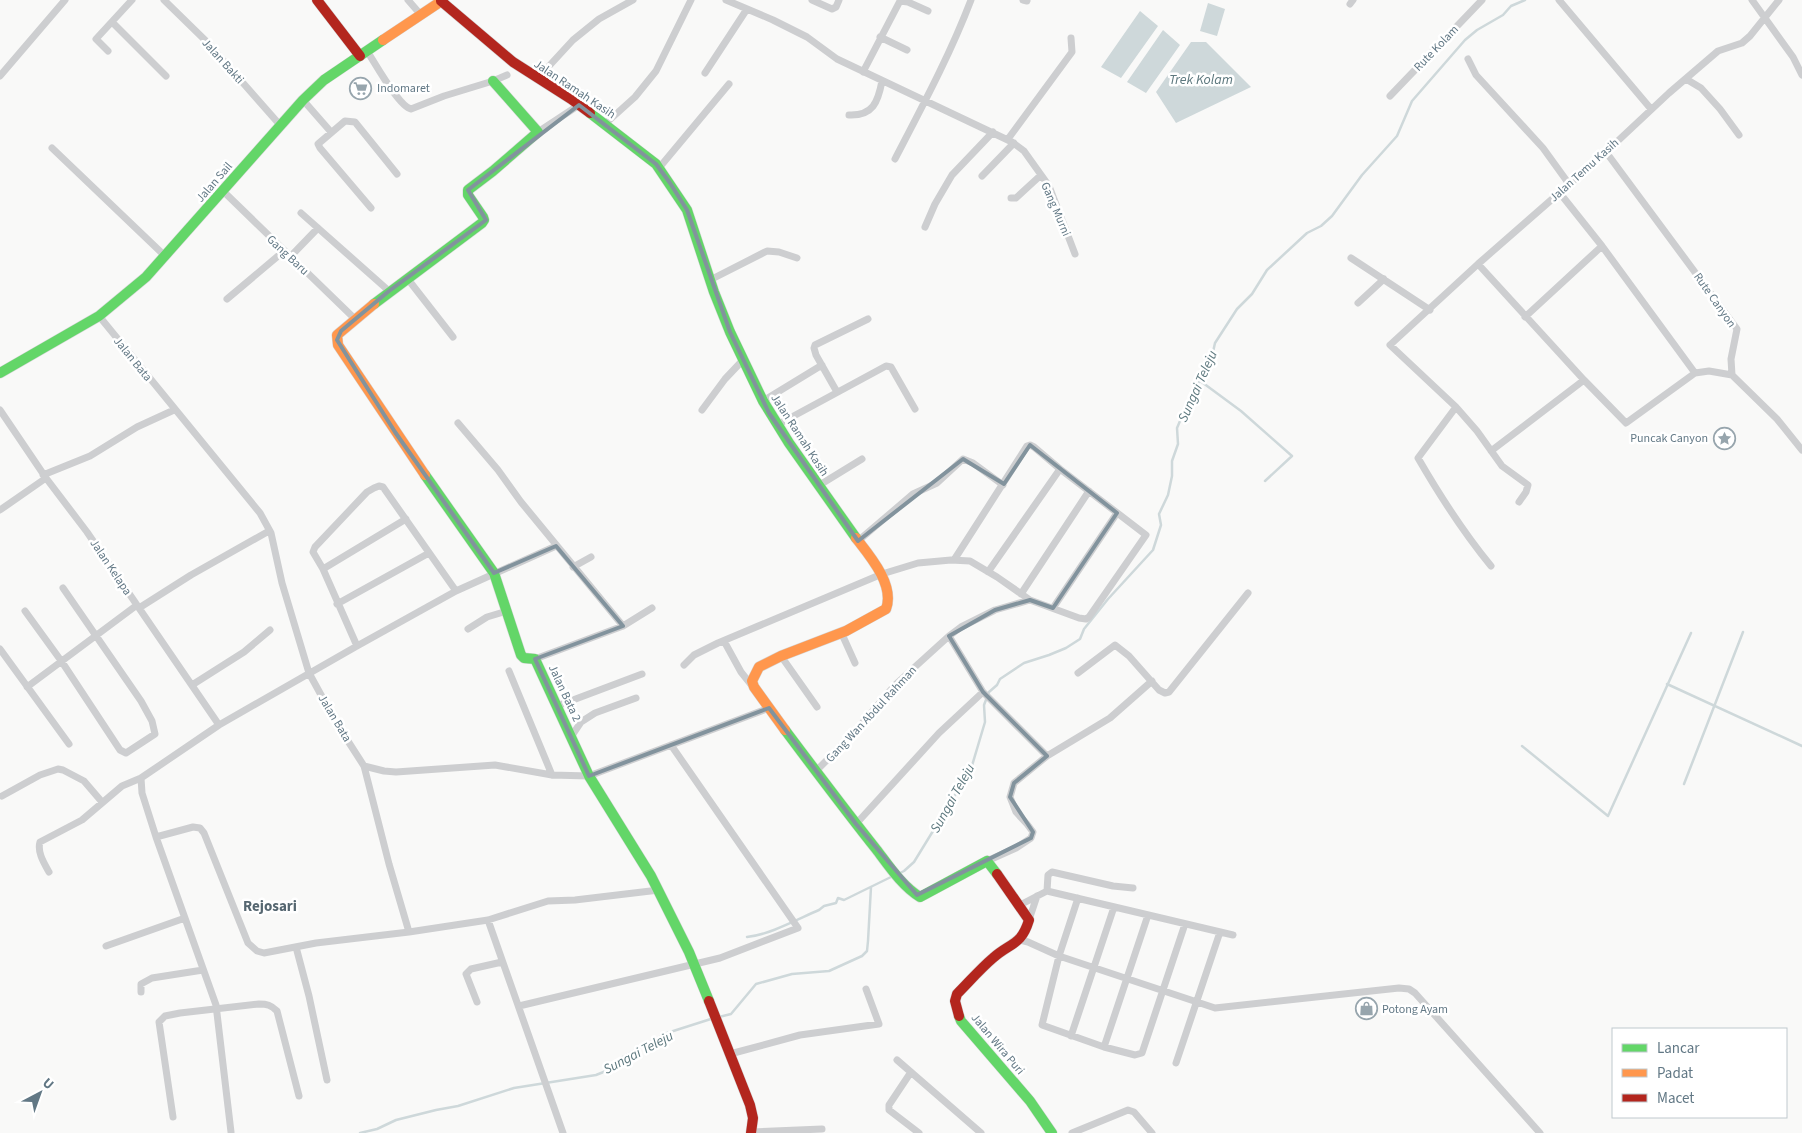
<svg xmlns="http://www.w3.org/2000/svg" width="1802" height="1133" font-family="'Source Sans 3',sans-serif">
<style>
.water{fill:#ced8da}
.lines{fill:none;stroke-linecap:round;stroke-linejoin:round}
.stream{stroke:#ced8da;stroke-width:2.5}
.fast-casing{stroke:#d5d6d7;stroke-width:11}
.slow-casing{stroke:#d5d6d7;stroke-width:11}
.jam-casing{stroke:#d5d6d7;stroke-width:11}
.street{stroke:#cdced0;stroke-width:7}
.fast{stroke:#63d668;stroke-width:10}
.slow{stroke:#ff974d;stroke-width:10}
.jam{stroke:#b3261e;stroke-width:10}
.marked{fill:none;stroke:#82939d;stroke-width:4;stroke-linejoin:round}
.labels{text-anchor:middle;stroke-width:5;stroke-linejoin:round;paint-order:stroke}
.street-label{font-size:12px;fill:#627885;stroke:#fff}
.poi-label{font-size:12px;fill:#627885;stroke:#fff;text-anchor:start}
.water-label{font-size:14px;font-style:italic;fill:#5d787e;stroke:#fff}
.quarter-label{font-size:15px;font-weight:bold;fill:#556670;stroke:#fff}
</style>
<rect width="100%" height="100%" fill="#f9f9f8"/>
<path class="water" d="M1208,3L1225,9L1217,36L1200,31Z
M1140,11L1158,26L1121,78L1101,67Z
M1163,30L1180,45L1146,93L1127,82Z
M1191,42H1206L1251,87L1176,123L1156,92Z"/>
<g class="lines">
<path class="stream" d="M1199,380L1241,411L1292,456L1265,481
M1667,684L1802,746
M1522,746L1608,816L1691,633
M1684,784L1743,632
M898,874L904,871L914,862L971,769L985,722L984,705L989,692L997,685L1000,679L1024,663L1049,655L1066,648L1080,639L1084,629L1108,599L1153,550L1161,525L1159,514L1168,495L1172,476V461L1178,444L1177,428L1189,400L1196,391L1205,361L1213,352L1215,343L1237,309L1252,294L1267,270L1307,233L1321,226L1332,216L1362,175L1397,136L1412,101L1465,40L1477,30L1503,15L1511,6L1525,0
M747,937C769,935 798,919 819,910L824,906L836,903L838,898L844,900L893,876
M719,1017L731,1014L756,984L792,974L829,971L862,956L867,951L868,941L871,887
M360,1133L377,1129L396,1120L436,1110L458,1106L514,1088L596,1075L611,1069L619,1059L667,1033L714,1018"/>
<defs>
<path id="fast" d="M590,113L656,164L687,210L714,292L730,332L763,401L789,443L856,538
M374,304L482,223L484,220L483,217L468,195V190L493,171L538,132L493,81
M0,373L99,316L146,277L303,100L324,80L383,40
M425,475L494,573L521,655L524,658L535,659L589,776L651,876L689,952L709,1001
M785,730C815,770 845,810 876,849C889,866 902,886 920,897L987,861L997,874
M959,1016L961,1021L1030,1101L1052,1133"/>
<path id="slow" d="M383,40L443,0
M374,304L337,335L338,345L425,475
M785,730L754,687L752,681L759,667L781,656L846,631L886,609C895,585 870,556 856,538"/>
<path id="jam" d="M317,0L360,56
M441,1L513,62L571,99L590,113
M709,1001L750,1105L753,1118L751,1133
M959,1016L955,1001L957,994C969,982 980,969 993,958C1011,942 1021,946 1029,920L997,874"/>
</defs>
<use href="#fast" class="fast-casing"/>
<use href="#slow" class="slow-casing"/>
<use href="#jam" class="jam-casing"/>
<path class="street" d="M164,0L207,42L280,125
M408,0L421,15
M726,0L773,20L807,37L837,59L1012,142L1024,151L1049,186L1075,254
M812,0L832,9L836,7L839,0
M1023,0L1027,1
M1559,0L1651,109
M1752,0L1793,57L1802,75
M1350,4L1353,0
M112,22L166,76
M880,37L907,50
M108,51L96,39L132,0
M367,51C375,63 399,107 411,109L444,96L493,81L507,75
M1468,59L1476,75L1543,148L1569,184
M863,72L900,1L908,2L928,11
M705,73L747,9
M0,76L65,0
M538,78L573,40L599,19L633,0
M1686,79L1701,88L1720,109L1739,135
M1390,96L1482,0
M303,100L331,132
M849,115C873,116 878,102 882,81
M605,124L635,97L656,71L691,0
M538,132L579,105
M1008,139L1072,52L1071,38
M52,148L165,256
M1606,152L1737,329L1731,359L1732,375L1777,419L1802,450
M895,159C922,107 950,55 971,0
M659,168L729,84
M982,176L1014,143
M223,191L355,319
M1559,192L1602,246L1695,373
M1011,198H1016L1041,175
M371,208L320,148L318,144L345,121L355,122L397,174
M301,213L389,291
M925,227L935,204L952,175L993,132
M290,257L318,228
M1351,258L1430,310
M1478,264L1584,380L1626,423L1695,373L1709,371L1732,375
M407,278L453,337
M710,280L767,251L779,252L797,258
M227,299L284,251
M1358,303L1384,279
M99,316L260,513L271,533L282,583L309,673L337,724L364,766L384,771L396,772L495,765L552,775L589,776L769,708
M1525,317L1602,246
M837,392L816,355L814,348L815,345L868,319
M763,401L822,365
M1456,407L1418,458C1440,496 1463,532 1491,566
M0,410L46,478L87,532L219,725
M702,410L725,379L743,360
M458,423L498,470L521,502L623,626
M777,425L886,366L891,367L915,409
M1491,451L1584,380
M43,475L90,456L137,427L174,410
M818,486L862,459
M1519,502L1526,492L1528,485L1502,466L1477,431L1456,407L1390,345L1478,264L1606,152L1669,93L1718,51L1742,43L1750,36L1779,0
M0,510L46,478
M858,541L913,494L937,483L963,459L973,463L1003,485
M954,560L1027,446L1030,445L1034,447L1060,469
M573,567L591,557
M323,569L406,519
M1021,594L1089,491
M337,604L429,553
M139,608L191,575L269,531
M1053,608L1117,513
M25,611L62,662L120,750L126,753L155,734L152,721L141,701L63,588
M468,629L487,617L507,611
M841,632L855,663
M949,636L983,692L1047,756
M724,641L741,672L753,687
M357,646L323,569L313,552L315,547L367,492L374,488L379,486L383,487L456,591
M0,649L69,744
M781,656L817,707
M535,659L623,626L652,608
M684,665L694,655L718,643L882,574L918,563L951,560L970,561L997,577L1030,600L1079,618L1086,619L1089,617L1146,535L1060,469L988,572
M509,671L552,775
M1078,673L1115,645L1129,656L1159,690L1165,693L1169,692L1248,593
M192,685L244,652L270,630
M27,687L137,605
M557,706L642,674
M571,737L581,722L595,713L636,698
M364,766L389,864L409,932
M815,772L853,734L895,685L949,636L961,627L995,610L1030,600
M2,796L40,775L58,769L63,770L84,781L102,802
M856,824L939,733L983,692
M156,837L193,827L200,828L204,833L248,943L257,951L264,953L316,943L409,932L488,920L548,901L575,900L659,890
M987,861L1016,848L1031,838L1033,832L1027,824L1016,812L1010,797L1014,783L1047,756L1110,718L1152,681
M49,872C44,863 37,852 40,842L82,820L122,786L141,778
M1047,891L1048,875L1052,872L1113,886L1133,888
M1078,898L1059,956L1042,1025L1104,1047L1135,1055L1142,1053L1185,924
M1020,905L1047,891L1233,935
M488,920L563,1133
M1029,920L1037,896
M1020,940L1028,942L1059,956L1215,1008L1399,988L1409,989L1415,993L1540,1133
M106,946L185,918
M296,947L309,996L327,1080
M141,992V984L152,978L203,970
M477,1002L466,974L471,969L502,962
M519,1006L720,958L798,928L671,745
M1071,1036L1114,907
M1104,1047L1148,915
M730,1054L800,1035L879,1024L866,989
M897,1060L981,1133
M1176,1063L1220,932
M911,1072L889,1105V1110L919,1133
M173,1117L159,1022L165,1016L180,1013L259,1004C267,1004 271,1005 277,1011L299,1096
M231,1132L216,1005L156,837L142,793L141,778L219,725L357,646L456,591L556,546
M751,1132L822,1129
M1072,1133L1128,1110L1134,1112L1152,1133"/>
<use href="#fast" class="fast"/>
<use href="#slow" class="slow"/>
<use href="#jam" class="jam"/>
</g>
<path class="marked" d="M579,105L656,164L670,183L687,210L730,332L769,413L858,541L963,459L1004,484L1030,445L1117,513L1053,608L1030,600L995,610L949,636L983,692L1047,756L1014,783L1010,797L1033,832L1031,838L917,895L856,824L769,708L589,776L535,659L623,626L556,546L494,573L395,432L337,340L341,331L389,291L486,220L468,190Z"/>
<defs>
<symbol id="supermarket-ring" viewBox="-11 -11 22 22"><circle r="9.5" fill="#fff" stroke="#97a5ad" stroke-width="1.5"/><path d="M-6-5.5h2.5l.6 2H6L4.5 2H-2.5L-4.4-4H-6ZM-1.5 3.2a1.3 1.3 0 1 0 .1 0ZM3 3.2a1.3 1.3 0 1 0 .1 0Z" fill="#97a5ad"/></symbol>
<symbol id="sight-ring" viewBox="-11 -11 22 22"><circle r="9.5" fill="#fff" stroke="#97a5ad" stroke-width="1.5"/><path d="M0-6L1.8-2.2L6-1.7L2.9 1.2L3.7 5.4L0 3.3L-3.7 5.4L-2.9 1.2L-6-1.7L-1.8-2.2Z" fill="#97a5ad"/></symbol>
<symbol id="shop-ring" viewBox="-11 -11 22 22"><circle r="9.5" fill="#fff" stroke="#97a5ad" stroke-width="1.5"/><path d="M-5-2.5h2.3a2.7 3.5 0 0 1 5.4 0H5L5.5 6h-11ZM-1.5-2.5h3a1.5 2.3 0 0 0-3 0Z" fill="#97a5ad"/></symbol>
</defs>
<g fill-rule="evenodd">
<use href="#supermarket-ring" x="348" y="76" width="25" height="25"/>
<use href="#sight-ring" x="1712" y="426" width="25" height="25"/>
<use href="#shop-ring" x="1354" y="996" width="25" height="25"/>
</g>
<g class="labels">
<g class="street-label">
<text transform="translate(1436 48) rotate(-46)" y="4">Rute Kolam</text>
<text transform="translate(223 61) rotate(48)" y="4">Jalan Bakti</text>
<text transform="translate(575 89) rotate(34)" y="4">Jalan Ramah Kasih</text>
<text transform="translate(1584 170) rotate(-42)" y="4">Jalan Temu Kasih</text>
<text transform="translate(214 182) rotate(-49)" y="4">Jalan Sail</text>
<text transform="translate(1056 209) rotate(67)" y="4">Gang Murni</text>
<text transform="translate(288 255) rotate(43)" y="4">Gang Baru</text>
<text transform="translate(1715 300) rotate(55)" y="4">Rute Canyon</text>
<text transform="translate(133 359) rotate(51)" y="4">Jalan Bata</text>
<text transform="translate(800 435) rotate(57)" y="4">Jalan Ramah Kasih</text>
<text transform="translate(111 567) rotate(56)" y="4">Jalan Kelapa</text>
<text transform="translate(565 693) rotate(65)" y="4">Jalan Bata 2</text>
<text transform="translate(871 714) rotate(-47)" y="4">Gang Wan Abdul Rahman</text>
<text transform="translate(335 718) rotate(59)" y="4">Jalan Bata</text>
<text transform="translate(998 1044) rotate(50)" y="4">Jalan Wira Puri</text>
</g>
<g class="poi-label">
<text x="377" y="92">Indomaret</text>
<text x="1708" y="442" text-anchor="end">Puncak Canyon</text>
<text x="1382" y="1013">Potong Ayam</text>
</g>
<g class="water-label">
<text x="1201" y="84">Trek Kolam</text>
<text transform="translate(1197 386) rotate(-66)" y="5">Sungai Teleju</text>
<text transform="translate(952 798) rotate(-61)" y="5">Sungai Teleju</text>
<text transform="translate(638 1052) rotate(-28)" y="5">Sungai Teleju</text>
</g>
<g class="quarter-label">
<text x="270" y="911">Rejosari</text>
</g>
</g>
<rect x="1612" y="1028" width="175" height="90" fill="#ffffff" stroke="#c0c9ce"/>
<rect x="1622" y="1044" width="25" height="8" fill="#63d668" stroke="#c0c9ce"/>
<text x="1657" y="1053" font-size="15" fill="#627885">Lancar</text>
<rect x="1622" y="1069" width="25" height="8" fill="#ff974d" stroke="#c0c9ce"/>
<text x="1657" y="1078" font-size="15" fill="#627885">Padat</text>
<rect x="1622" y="1094" width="25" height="8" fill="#b3261e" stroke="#c0c9ce"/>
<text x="1657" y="1103" font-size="15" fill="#627885">Macet</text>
<g transform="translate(40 1093) rotate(41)" stroke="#ffffff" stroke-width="4" paint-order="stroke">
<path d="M0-4L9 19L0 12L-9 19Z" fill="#627885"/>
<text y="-8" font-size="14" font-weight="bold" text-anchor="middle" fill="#627885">U</text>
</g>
</svg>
